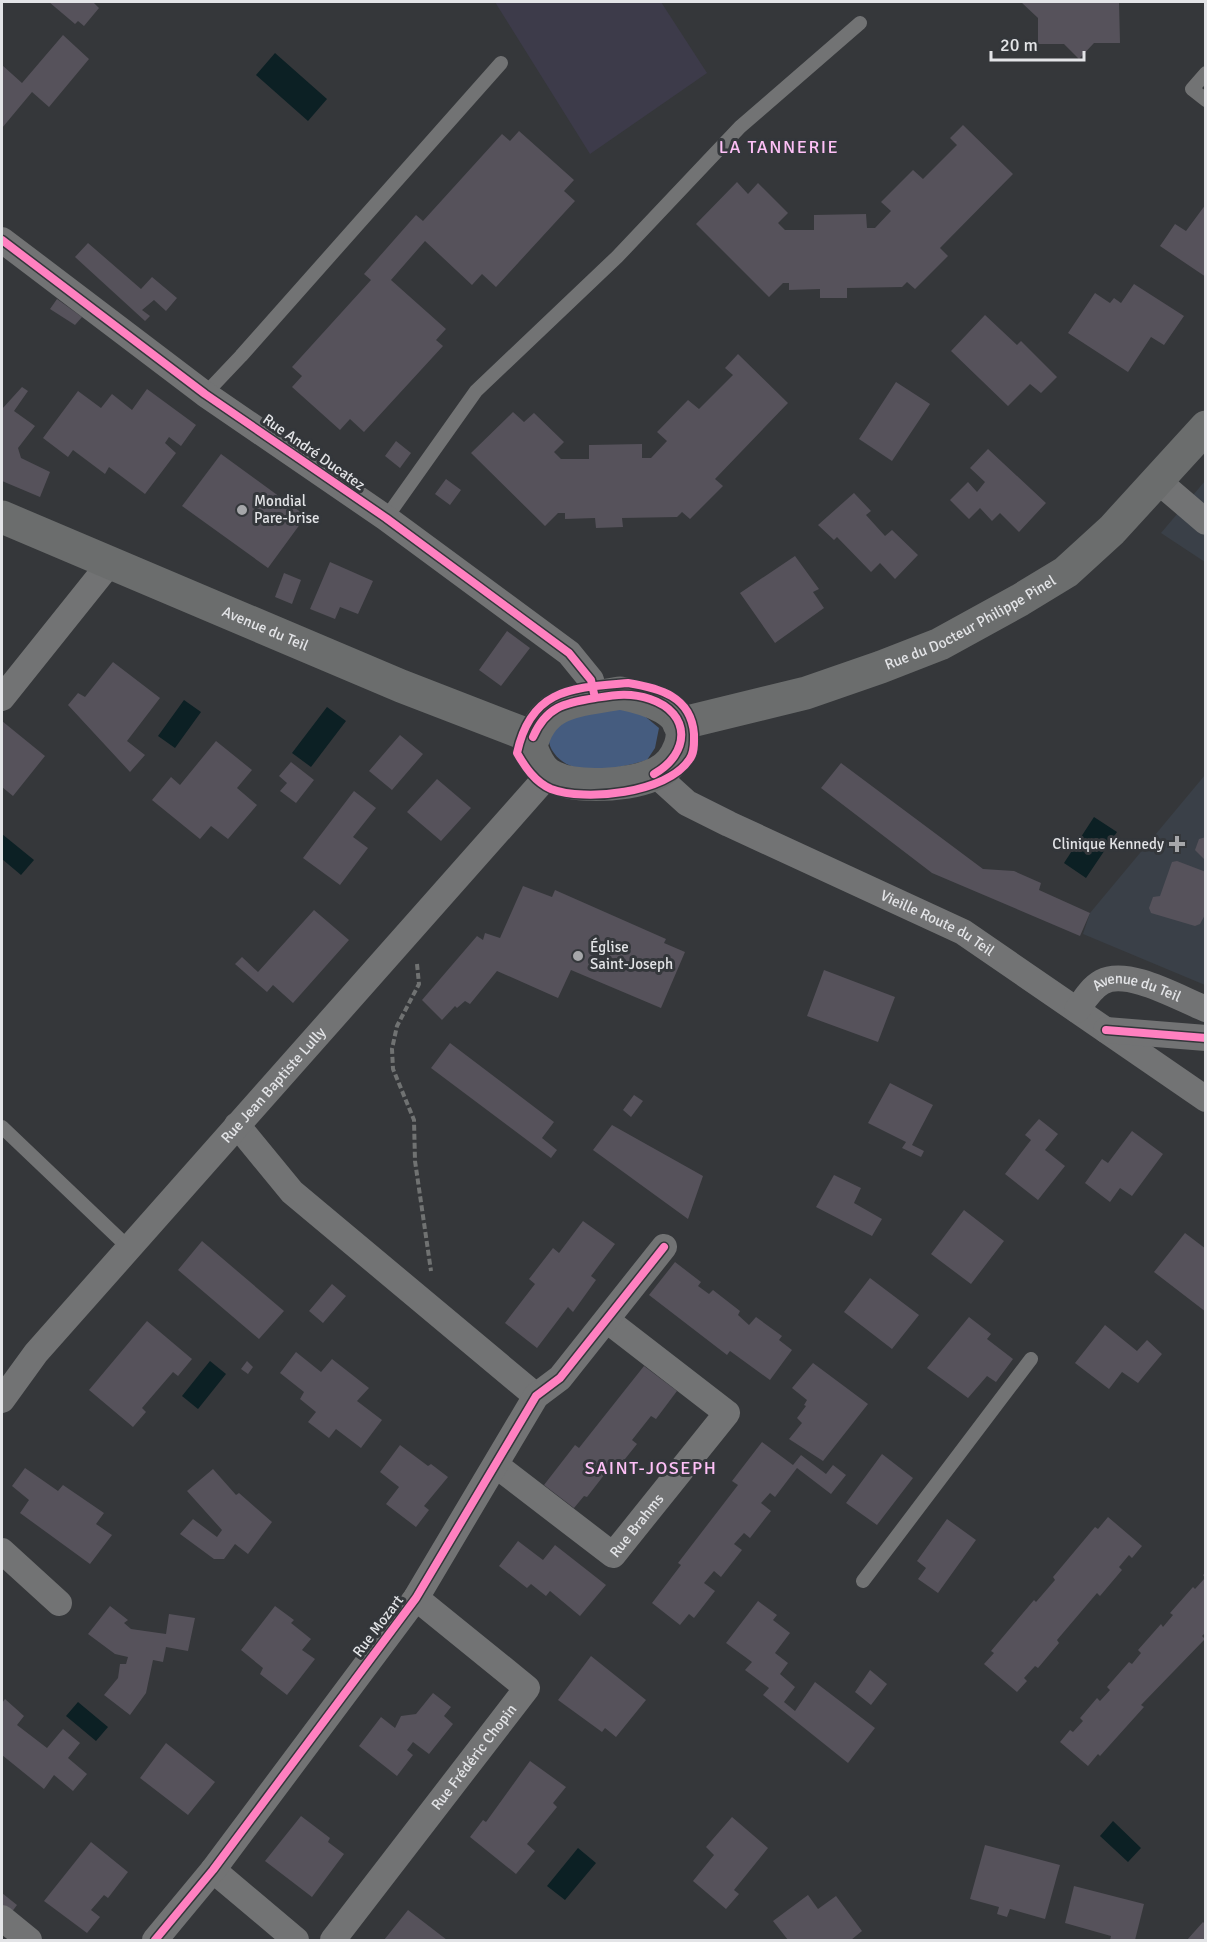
<svg xmlns="http://www.w3.org/2000/svg" width="1207" height="1942" font-family="Signika,sans-serif">
<style>
.commercial{fill:#3d3b4a}
.built{fill:#3a4048}
.green{fill:#455c7f}
.water{fill:#0c2024}
.building{fill:#56525b}
.lines{fill:none;stroke-linecap:round;stroke-linejoin:round}
.path{stroke:#707272;stroke-width:4;stroke-dasharray:6 3;stroke-linecap:butt}
.lane{stroke:#727374;stroke-width:14}
.street{stroke:#727374;stroke-width:26}
.secondary{stroke:#6b6d6d;stroke-width:33}
.cycleway-casing{stroke:#34373b;stroke-width:11}
.cycleway{stroke:#ff80c0;stroke-width:8}
.poi-dot{fill:#a6a7aa;stroke:#34373b;stroke-width:2}
.labels{text-anchor:middle;stroke-width:6;stroke-linejoin:round;paint-order:stroke}
.street-label{font-size:15px;fill:#e3e4e7;stroke:#34373b}
.poi-label{font-size:15px;fill:#e3e4e7;stroke:#34373b;text-anchor:start}
.quarter-label{font-size:18px;letter-spacing:1.5px;fill:#fec0f7;stroke:#34373b}
</style>
<rect width="100%" height="100%" fill="#35373a"/>
<path class="commercial" d="M495,2H661L707,73L590,154Z"/>
<path class="built" d="M1205,481V562L1161,533Z
M1205,775V985L1083,934L1090,913Z"/>
<path class="green" d="M623,707L641,713L659,728L655,748L647,760C620,768 573,780 554,753C545,741 549,731 557,719Z"/>
<path class="water" d="M275,53L327,99L308,121L256,75Z
M184,700L201,712L175,748L158,736Z
M327,707L346,721L311,767L292,753Z
M1094,817L1117,832L1086,878L1064,863Z
M2,834L34,860L21,875L2,859Z
M210,1361L226,1374L198,1409L182,1396Z
M78,1702L108,1727L96,1741L66,1716Z
M1113,1821L1141,1848L1128,1862L1100,1836Z
M578,1848L596,1863L565,1900L547,1886Z"/>
<path class="building" d="M49,2H93L99,8L84,26L78,21L75,24Z
M1021,2H1119L1120,43H1094L1079,59L1064,44H1038V18Z
M63,35L89,59L49,107L32,92L2,128V65L22,83Z
M963,125L1013,174L940,248L948,256L915,289L907,282L902,287L847,288V298H820V289L789,290V283H783L769,297L696,224L737,182L748,194L758,183L788,213L778,223L785,230H814V215L866,214L867,228H875L891,211L881,202L913,170L923,179L957,145L950,138Z
M519,131L574,180L564,191L575,201L496,287L482,274L472,285L425,241L391,280L446,329L436,340L443,346L364,432L350,419L340,430L292,387L302,376L292,367L371,280L364,274L416,215L423,221L502,134L510,141Z
M1206,204V277L1160,246L1175,224L1186,231Z
M88,243L141,289L152,277L177,298L166,311L154,300L142,310L150,316L145,321L75,257Z
M1134,284L1184,316L1164,345L1151,337L1128,372L1068,333L1095,293L1110,303L1114,298L1121,303Z
M57,299L82,317L75,325L50,309Z
M985,315L1017,345L1021,341L1057,377L1041,393L1030,384L1008,406L951,351Z
M738,354L788,403L715,479L723,486L690,519L682,512L677,517L622,518L623,527L596,528L595,518L565,519V513H558L545,526L471,453L513,412L524,422L534,413L564,442L554,452L561,459H589V445L642,444V458H651L667,441L657,432L688,400L699,409L733,375L725,368Z
M896,382L930,404L892,461L859,439Z
M22,387L28,391L14,411L35,426L18,448L21,458L50,472L40,497L2,481V409Z
M147,389L196,425L181,446L169,437L165,443L176,453L145,494L109,467L105,474L73,450L68,457L43,438L78,391L101,408L112,394L132,410Z
M396,441L411,453L400,468L385,456Z
M988,449L1046,503L1019,532L1000,513L992,521L980,508L969,519L950,500L968,482L977,492L985,482L970,468Z
M221,454L306,516L268,568L182,506Z
M446,479L461,490L450,505L435,494Z
M854,493L871,511L866,515L885,536L892,530L918,555L895,579L880,563L871,572L837,537L834,540L818,525Z
M795,556L819,589L813,592L824,608L775,643L740,593Z
M330,562L373,581L358,614L340,607L335,619L310,609Z
M284,573L301,580L292,604L275,597Z
M507,631L530,648L501,686L479,670Z
M113,662L160,698L127,741L145,755L130,772L68,705L78,693L85,697Z
M2,721L45,756L13,796L2,787Z
M400,735L423,754L392,790L369,771Z
M216,741L252,770L237,788L257,805L228,839L211,826L200,839L152,800L171,777L180,785Z
M291,762L314,780L296,803L280,791L287,783L279,776Z
M841,763L983,869L1014,871L1041,883L1039,890L1090,913L1080,936L932,873L821,788Z
M437,779L471,808L441,841L407,812Z
M354,791L376,808L353,837L368,848L340,885L303,858Z
M1206,837V861L1195,850L1199,839Z
M1177,861L1206,872V913L1200,924L1195,926L1151,913L1149,908L1153,897L1160,896L1172,862Z
M523,886L552,897L555,890L666,939L664,943L685,952L661,1008L571,970L558,998L497,971L470,1004L465,1001L457,1008L455,1006L442,1020L422,1000L477,936L483,940L485,933L500,938Z
M314,910L349,940L293,1003L273,985L267,992L235,964L242,957L258,972Z
M824,970L895,997L878,1042L807,1016Z
M450,1043L554,1122L542,1138L557,1150L551,1158L431,1068Z
M890,1083L933,1105L912,1145L924,1151L921,1157L902,1148L906,1142L868,1123Z
M634,1095L643,1101L631,1117L623,1110Z
M1039,1119L1058,1134L1045,1150L1065,1166L1038,1200L1005,1174L1031,1140L1025,1135Z
M612,1125L703,1176L688,1219L593,1150Z
M1132,1131L1163,1154L1132,1196L1120,1188L1110,1202L1085,1183L1102,1159L1108,1163Z
M834,1175L861,1188L854,1203L882,1219L872,1236L816,1207Z
M964,1210L1004,1241L971,1284L931,1254Z
M583,1221L615,1244L591,1276L596,1280L573,1312L568,1307L537,1348L505,1323L535,1284L529,1279L553,1248L559,1253Z
M1185,1233L1206,1249V1312L1154,1272Z
M202,1241L284,1311L259,1339L178,1270Z
M675,1262L701,1282L698,1286L709,1294L713,1290L740,1311L738,1315L749,1325L756,1317L782,1336L779,1340L792,1350L770,1380L730,1351L727,1355L649,1295Z
M870,1278L919,1315L892,1349L844,1312Z
M332,1284L346,1296L323,1323L309,1311Z
M969,1317L991,1334L987,1339L1013,1359L996,1382L987,1376L968,1398L927,1368Z
M147,1321L192,1359L178,1376L173,1372L142,1408L146,1412L133,1427L89,1390Z
M1105,1325L1137,1351L1147,1340L1162,1354L1138,1383L1122,1372L1109,1389L1075,1363Z
M296,1352L321,1372L332,1359L369,1388L357,1401L382,1420L361,1448L336,1429L329,1438L308,1422L316,1412L300,1399L304,1392L280,1373Z
M247,1361L253,1367L248,1374L241,1369Z
M813,1363L868,1404L823,1461L789,1439L802,1423L797,1418L806,1406L804,1405L807,1400L792,1388Z
M644,1366L677,1391L656,1419L651,1416L632,1440L637,1444L613,1474L608,1470L587,1497L584,1496L574,1508L544,1485L575,1445L579,1448Z
M762,1442L793,1465L801,1455L826,1474L833,1465L846,1475L831,1494L797,1468L775,1497L770,1493L761,1503L771,1511L750,1538L744,1533L734,1544L742,1550L721,1577L714,1571L704,1583L715,1591L694,1618L689,1614L680,1625L652,1603L681,1565L678,1563L738,1485L732,1481Z
M400,1445L428,1466L431,1464L448,1477L424,1506L429,1510L416,1527L386,1504L399,1487L380,1472Z
M882,1454L913,1478L877,1525L846,1503Z
M25,1468L58,1491L63,1485L104,1513L96,1524L112,1535L90,1564L20,1513L29,1500L12,1486Z
M213,1469L236,1495L239,1493L272,1522L248,1554L235,1544L224,1559H214L180,1534L193,1519L217,1537L222,1530L187,1491Z
M1108,1517L1142,1546L1132,1558L1129,1555L1119,1567L1122,1570L1100,1596L1097,1593L1057,1640L1059,1643L1038,1668L1035,1666L1024,1678L1027,1681L1017,1692L984,1664L994,1653L991,1651L1034,1600L1036,1602L1055,1580L1053,1577L1095,1527L1098,1529Z
M947,1519L976,1540L938,1593L918,1579L926,1568L917,1561Z
M518,1541L543,1560L555,1545L606,1585L580,1616L550,1591L546,1596L531,1584L527,1588L499,1566Z
M1206,1572V1632L1202,1636L1205,1639L1141,1705L1144,1707L1100,1756L1098,1754L1088,1766L1060,1742L1070,1730L1073,1732L1083,1721L1080,1718L1097,1698L1100,1701L1110,1690L1107,1687L1129,1662L1132,1664L1141,1653L1138,1650L1161,1624L1163,1627L1173,1615L1170,1613L1193,1587L1195,1589L1205,1578L1203,1575Z
M758,1601L777,1615L773,1620L790,1633L775,1653L788,1663L780,1674L795,1687L784,1702L795,1711L815,1682L875,1728L848,1763L763,1695L769,1688L745,1670L752,1662L726,1643Z
M110,1606L128,1620L124,1623L131,1629L166,1634L169,1614L195,1618L188,1651L166,1647L163,1662L153,1660L146,1693L130,1715L104,1695L118,1678L120,1664H126L128,1657L115,1654L88,1634Z
M275,1606L294,1620L291,1623L311,1639L302,1650L315,1659L287,1695L260,1674L263,1668L241,1650Z
M591,1656L646,1700L616,1737L605,1728L602,1732L558,1700Z
M870,1670L887,1684L871,1705L855,1692Z
M433,1693L451,1707L444,1716L453,1724L429,1754L413,1742L407,1750L413,1755L397,1776L359,1746L381,1717L395,1728L401,1716L416,1714Z
M5,1699L24,1716L17,1725L47,1748L63,1729L80,1743L68,1758L87,1774L73,1791L54,1775L44,1789L2,1755V1703Z
M166,1743L215,1782L188,1815L140,1778Z
M530,1761L566,1787L553,1803L557,1807L527,1844L535,1851L516,1874L470,1837L483,1820L486,1822Z
M301,1816L330,1838L328,1842L344,1854L312,1897L265,1861Z
M732,1817L768,1848L734,1890L739,1894L726,1909L693,1881L714,1855L706,1847Z
M91,1842L128,1872L108,1898L104,1895L91,1910L100,1917L87,1933L44,1901Z
M985,1845L1060,1865L1045,1919L1010,1909L1007,1917L997,1914L999,1907L970,1899Z
M1074,1886L1144,1904L1135,1940H1110L1111,1936L1065,1923Z
M2,1893L17,1905L11,1913L2,1906Z
M808,1895L818,1909L836,1896L862,1931L851,1940H788L773,1921Z
M408,1910L447,1940H384Z
M1203,1922L1206,1925V1940H1187Z"/>
<g class="lines">
<path class="path" d="M417,964L419,984L397,1026L392,1049L393,1069L414,1120L415,1161L431,1271"/>
<path class="lane" d="M1206,73L1192,89L1206,100
M205,394L241,356L501,63
M386,518L476,391L617,257L740,127L860,23
M2,1127L129,1248
M863,1581L1031,1359"/>
<g class="street">
<path d="M2,240L205,394L386,518L569,653L591,680L595,698"/>
<path d="M1158,481L1206,522"/>
<path d="M2,698L110,563"/>
<path id="s1" d="M655,774L687,803L729,824L963,932L1206,1099"/>
<path id="s2" d="M1077,1010C1084,1000 1091,988 1102,982C1128,968 1180,999 1206,1009"/>
<path d="M1106,1030L1206,1038"/>
<path d="M237,1125L292,1192L536,1396"/>
<path id="s3" d="M2,1400L36,1353L549,774"/>
<path id="s4" d="M497,1466L613,1555L727,1413L608,1321"/>
<path d="M2,1551L59,1603"/>
<path d="M213,1870L296,1940"/>
<path d="M2,1918L29,1940"/>
<path d="M155,1940L213,1870L416,1598L536,1396L560,1378L664,1247"/>
<path id="s5" d="M333,1940L527,1688L416,1598"/>
</g>
<g class="secondary">
<path id="s6" d="M2,517L401,686L533,737"/>
<path d="M620,693C645,698 693,710 680,746C675,759 669,767 657,773C632,786 572,790 548,774C539,768 535,757 531,747C541,699 579,701 620,693Z"/>
<path id="s7" d="M679,724L806,693L881,667L940,644L1020,600L1066,572L1112,530L1206,427"/>
</g>
<defs>
<path id="cycleway" d="M2,240L205,394L386,518L569,653L591,680L595,698
M628,683C659,688 691,696 694,734C694,742 695,753 689,760C667,793 585,802 551,789C535,782 525,767 517,753C531,688 572,688 628,683Z
M533,737C546,707 564,703 595,698C614,695 630,692 650,699C692,713 690,754 654,774
M1106,1030L1206,1038
M155,1940L213,1870L416,1598L536,1396L560,1378L664,1247"/>
</defs>
<use href="#cycleway" class="cycleway-casing"/>
<use href="#cycleway" class="cycleway"/>
</g>
<g class="poi-dot">
<circle cx="242" cy="510" r="6"/>
<path d="M1174 835h6v6h6v6h-6v6h-6v-6h-6v-6h6z"/>
<circle cx="578" cy="956" r="6"/>
</g>
<g class="labels">
<g class="street-label">
<text transform="translate(314 452) rotate(35)" y="5">Rue André Ducatez</text>
<text dy="5" stroke="none"><textPath href="#s7" startOffset="310">Rue du Docteur Philippe Pinel</textPath></text>
<text dy="5" stroke="none"><textPath href="#s6" startOffset="286">Avenue du Teil</textPath></text>
<text dy="5" stroke="none"><textPath href="#s1" startOffset="321">Vieille Route du Teil</textPath></text>
<text dy="5" stroke="none"><textPath href="#s2" startOffset="74">Avenue du Teil</textPath></text>
<text dy="5" stroke="none"><textPath href="#s3" startOffset="416">Rue Jean Baptiste Lully</textPath></text>
<text dy="5" stroke="none"><textPath href="#s4" startOffset="184">Rue Brahms</textPath></text>
<text transform="translate(378 1626) rotate(-53)" y="5">Rue Mozart</text>
<text dy="5" stroke="none"><textPath href="#s5" startOffset="231">Rue Frédéric Chopin</textPath></text>
</g>
<g class="poi-label">
<text x="254" y="506">Mondial<tspan x="254" dy="17">Pare-brise</tspan></text>
<text x="1164" y="849" text-anchor="end">Clinique Kennedy</text>
<text x="590" y="952">Église<tspan x="590" dy="17">Saint-Joseph</tspan></text>
</g>
<g class="quarter-label">
<text x="779" y="153">LA TANNERIE</text>
<text x="651" y="1474">SAINT-JOSEPH</text>
</g>
</g>
<rect width="1207" height="1942" fill="none" stroke="#e3e4e7" stroke-width="6"/>
<path d="M991 51v9h93v-9" fill="none" stroke="#e3e4e7" stroke-width="3"/>
<text x="1000" y="51" font-size="18" fill="#e3e4e7" stroke="#34373b" stroke-width="4.5" paint-order="stroke">20 m</text>
</svg>
